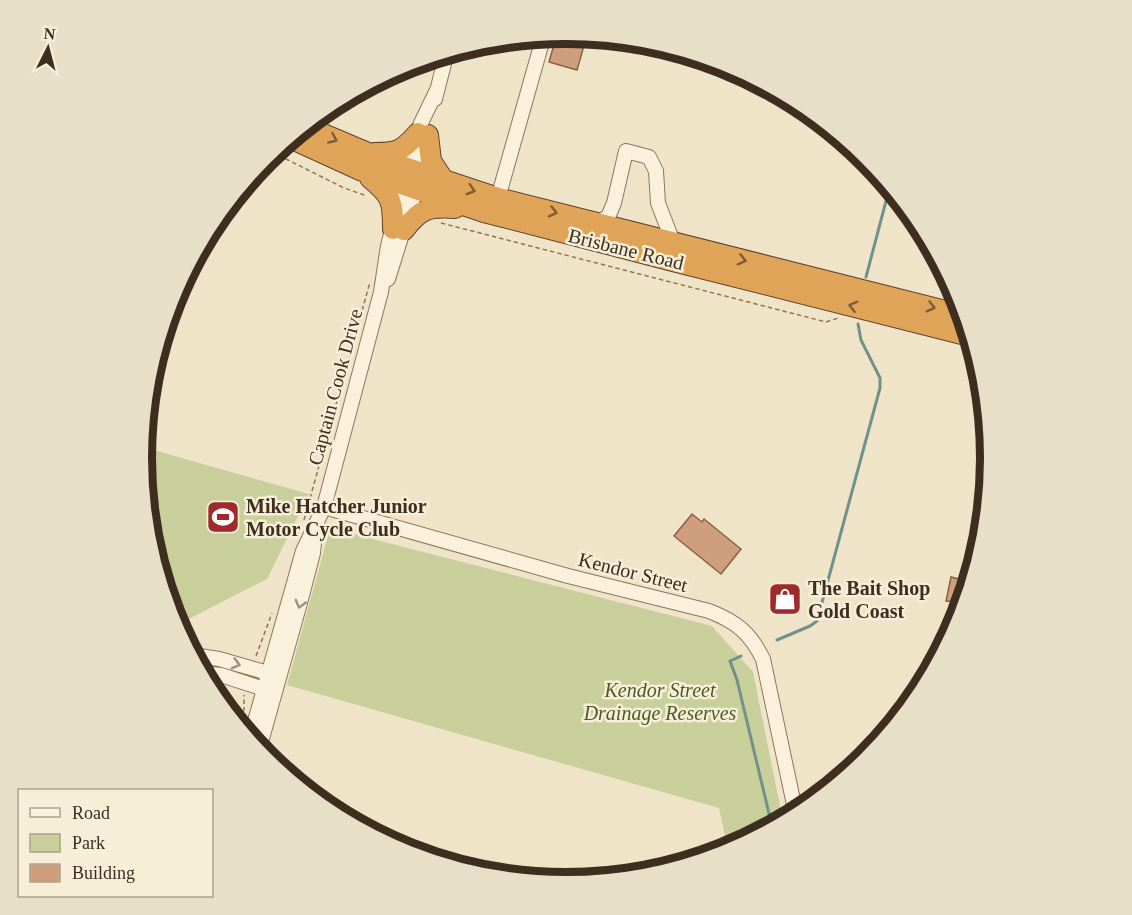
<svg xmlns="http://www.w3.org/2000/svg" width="1132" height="915" font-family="'Times New Roman',serif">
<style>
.park{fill:#c9cf9b}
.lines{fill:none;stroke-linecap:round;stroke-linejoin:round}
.stream{stroke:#6f938a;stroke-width:3}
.building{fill:#cf9f7d;stroke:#8d5f41;stroke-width:1.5}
.minor-casing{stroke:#8d765c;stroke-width:16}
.highway-casing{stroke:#5b4430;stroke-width:22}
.path{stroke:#8d765c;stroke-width:1.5;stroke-dasharray:4.5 3;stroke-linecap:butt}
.minor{stroke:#faf1dc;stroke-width:14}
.highway{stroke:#e0a458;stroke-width:20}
.oneway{stroke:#7e5d36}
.oneway2{stroke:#9c907e}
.labels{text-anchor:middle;stroke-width:5;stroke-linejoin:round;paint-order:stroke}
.street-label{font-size:20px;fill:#3d2e20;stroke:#f7eed8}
.poi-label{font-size:20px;font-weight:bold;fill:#3d2e20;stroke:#f7eed8;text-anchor:start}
.park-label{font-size:20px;font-style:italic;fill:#4d5a26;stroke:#f7eed8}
.rim{fill:none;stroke:#3d2e20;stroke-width:8}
</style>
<rect width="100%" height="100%" fill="#f0e4c8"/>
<path class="park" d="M143,447L309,494L267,579L177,625L150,540L142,457Z
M330,528L712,626L753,672L783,821L728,850L719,808L287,685Z"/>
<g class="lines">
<path class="stream" d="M866,277L890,186
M777,640L810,626L817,621L880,388V378L861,340L858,324
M741,656L730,661L737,680L772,826"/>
</g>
<path class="building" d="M566,33L587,35L577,70L549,62L557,34Z
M983,495H987L982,541L958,620L948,639L945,638L955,602L946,601L951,577L959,579Z
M692,514L702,522L704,519L741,549L721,574L674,536Z
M151,544L162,548L157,563L156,561Z"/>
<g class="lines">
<defs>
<path id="minor" d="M435,99L447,52
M498,198L544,35
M595,223L608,217L614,203L626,151L649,157L656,171L658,203L673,242
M388,279L413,199L426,142
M324,507L568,576L709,611C737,622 750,633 763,659L796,814
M193,655L219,659L275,675
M202,673L221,675L270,691
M250,739L303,551L324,507L381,292L388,246L410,157L421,123L436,92
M259,749L300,603L313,553L315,534"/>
<path id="highway" d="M304,126L389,162L498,198L965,316
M428,135L431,161L445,182
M290,138L360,170L484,212L677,262L970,336
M374,153C398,153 402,151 418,133
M370,178C392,196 393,201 393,229
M404,230C420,209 428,206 455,208"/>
</defs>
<use href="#minor" class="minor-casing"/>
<use href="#highway" class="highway-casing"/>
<path class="path" d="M272,152L344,188L367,196
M441,223L826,322L838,318
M304,520L370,282
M256,656L272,613
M240,726L244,709V695"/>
<use href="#minor" class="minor"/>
<use href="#highway" class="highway"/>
</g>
<defs><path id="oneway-chevron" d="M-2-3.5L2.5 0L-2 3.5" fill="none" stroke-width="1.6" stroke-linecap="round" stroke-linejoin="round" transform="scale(1.5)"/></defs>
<g class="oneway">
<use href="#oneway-chevron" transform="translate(333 139) rotate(24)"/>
<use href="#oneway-chevron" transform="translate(471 190) rotate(17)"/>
<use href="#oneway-chevron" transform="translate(553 212) rotate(14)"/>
<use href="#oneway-chevron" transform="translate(742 260) rotate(14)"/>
<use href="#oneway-chevron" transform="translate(853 306) rotate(-166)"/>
<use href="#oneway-chevron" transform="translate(931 307) rotate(14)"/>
</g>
<g class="oneway2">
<use href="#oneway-chevron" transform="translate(300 604) rotate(105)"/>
<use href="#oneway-chevron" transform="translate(236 664) rotate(15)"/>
</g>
<defs>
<symbol id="stadium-square" viewBox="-11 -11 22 22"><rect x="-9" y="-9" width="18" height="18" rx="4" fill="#9e2a2b" stroke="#f7eed8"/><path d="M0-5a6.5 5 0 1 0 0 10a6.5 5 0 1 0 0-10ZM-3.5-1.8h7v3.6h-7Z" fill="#fff"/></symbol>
<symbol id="shop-square" viewBox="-11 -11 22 22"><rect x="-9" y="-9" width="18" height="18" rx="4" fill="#9e2a2b" stroke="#f7eed8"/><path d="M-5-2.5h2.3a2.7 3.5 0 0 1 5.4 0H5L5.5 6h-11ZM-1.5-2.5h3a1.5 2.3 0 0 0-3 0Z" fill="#fff"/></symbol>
</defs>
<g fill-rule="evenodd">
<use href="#stadium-square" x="204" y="498" width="38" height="38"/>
<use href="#shop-square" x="766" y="580" width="38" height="38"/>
</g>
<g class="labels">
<g class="street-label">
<text transform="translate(626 249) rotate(14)" y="7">Brisbane Road</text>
<text transform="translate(335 387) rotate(-75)" y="7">Captain Cook Drive</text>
<text transform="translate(633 572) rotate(14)" y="7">Kendor Street</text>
</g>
<g class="poi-label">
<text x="246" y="513">Mike Hatcher Junior<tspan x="246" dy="23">Motor Cycle Club</tspan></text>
<text x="808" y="595">The Bait Shop<tspan x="808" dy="23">Gold Coast</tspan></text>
</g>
<g class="park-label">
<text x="660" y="697">Kendor Street<tspan x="660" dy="23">Drainage Reserves</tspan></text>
</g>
</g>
<path d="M0 0H1132V915H0ZM152 458a414 414 0 1 1 828 0a414 414 0 1 1-828 0Z" fill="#e8dfc9" fill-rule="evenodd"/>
<path class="rim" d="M152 458a414 414 0 1 1 828 0a414 414 0 1 1-828 0Z"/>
<rect x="18" y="789" width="195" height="108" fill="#f7eed8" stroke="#ada18e" stroke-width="1.5"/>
<rect x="30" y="808" width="30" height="9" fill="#faf1dc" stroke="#ada18e" stroke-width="1.5"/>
<text x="72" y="819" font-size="18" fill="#3d2e20">Road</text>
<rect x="30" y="834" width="30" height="18" fill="#c9cf9b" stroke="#ada18e" stroke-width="1.5"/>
<text x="72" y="849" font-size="18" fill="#3d2e20">Park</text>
<rect x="30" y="864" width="30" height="18" fill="#cf9f7d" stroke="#ada18e" stroke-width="1.5"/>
<text x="72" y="879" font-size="18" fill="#3d2e20">Building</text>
<g transform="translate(48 48) rotate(6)" stroke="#f7eed8" stroke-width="4.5" paint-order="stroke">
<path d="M0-4.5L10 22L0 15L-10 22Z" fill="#3d2e20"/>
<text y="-9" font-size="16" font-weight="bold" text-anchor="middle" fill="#3d2e20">N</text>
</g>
</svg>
